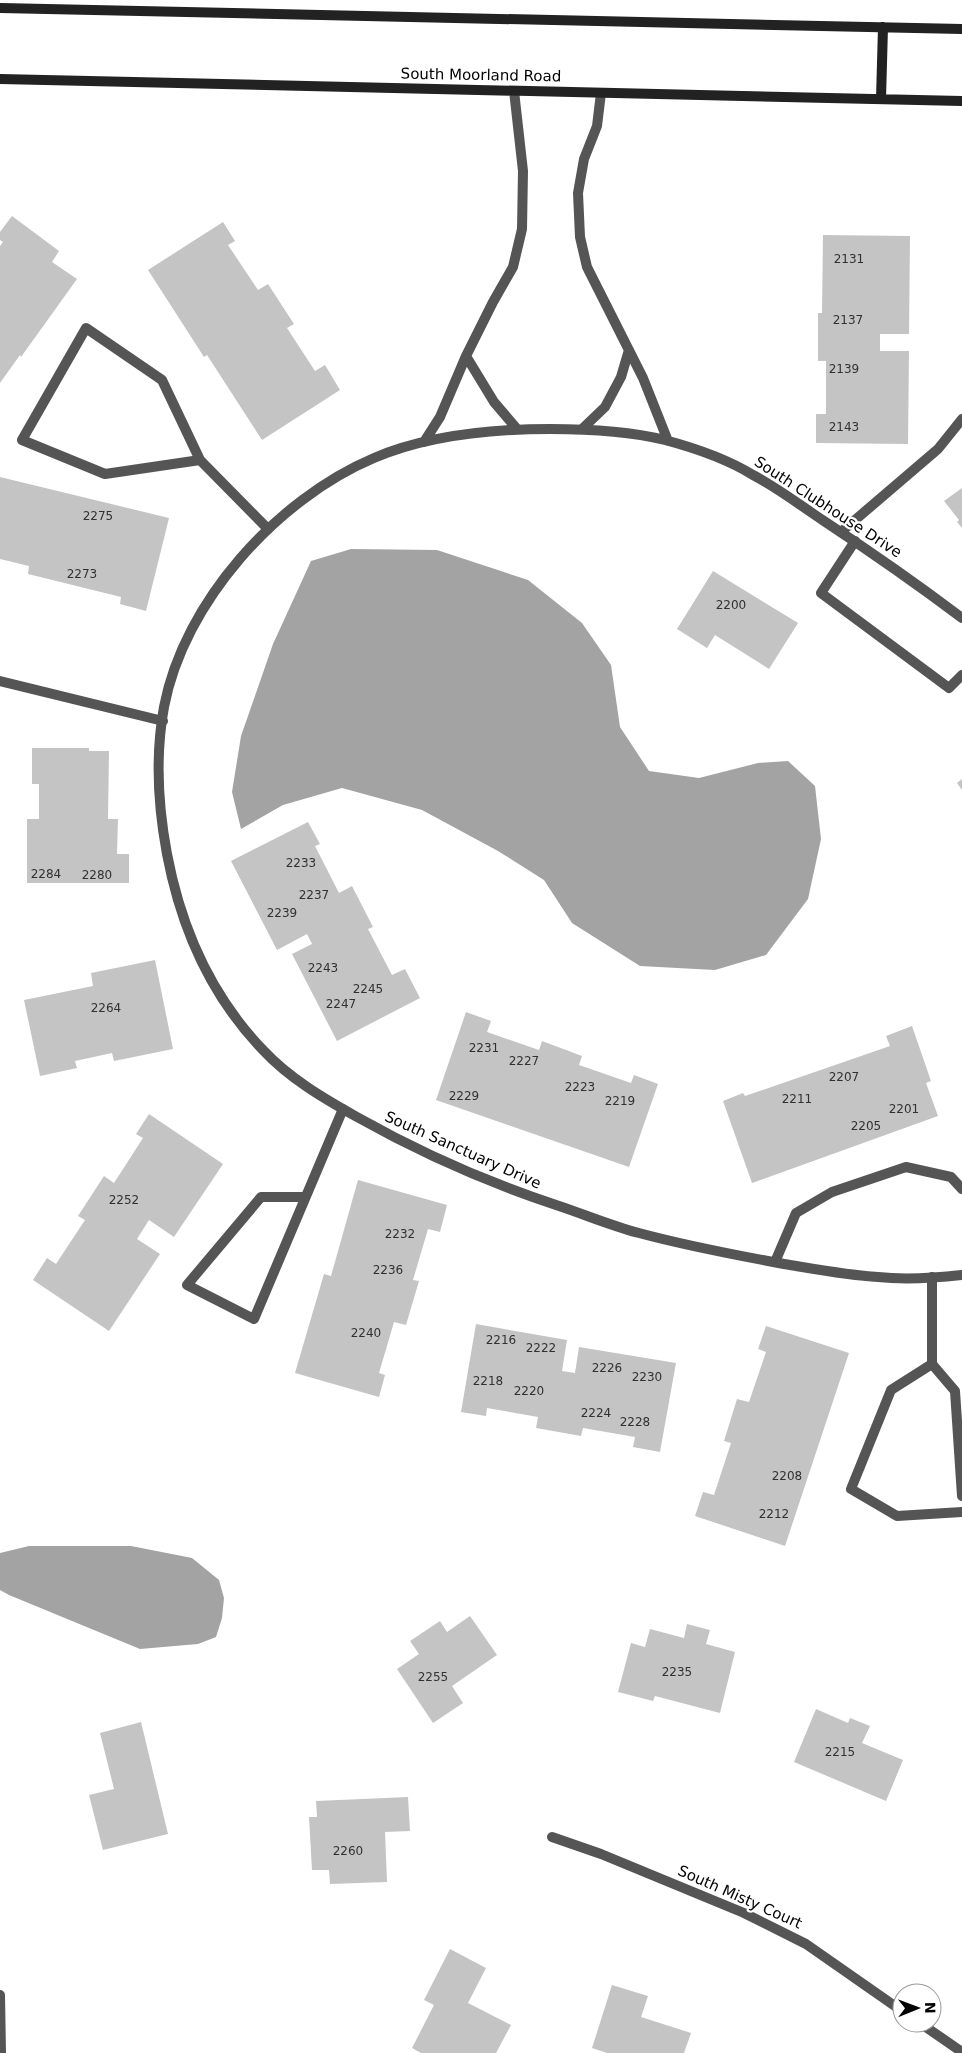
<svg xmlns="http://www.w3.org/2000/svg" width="962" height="2053" font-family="'DejaVu Sans',sans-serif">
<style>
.water{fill:#a3a3a3}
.building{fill:#c4c4c4}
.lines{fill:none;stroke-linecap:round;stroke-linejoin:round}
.lane{stroke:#555;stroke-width:10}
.street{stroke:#555;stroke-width:10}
.secondary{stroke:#222;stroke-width:10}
.labels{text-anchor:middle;stroke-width:4.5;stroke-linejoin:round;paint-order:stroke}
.number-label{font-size:12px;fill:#313131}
.street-label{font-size:15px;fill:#000;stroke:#fff}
</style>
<rect width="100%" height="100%" fill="#fff"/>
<path class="water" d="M351,549L437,550L528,580L582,623L611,665L620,727L649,771L699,778L758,763L788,761L815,786L821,839L808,899L766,955L715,970L640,966L572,923L544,880L498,851L422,810L342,788L283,805L241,829L232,792L241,736L273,644L311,561Z
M29,1546H131L192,1558L219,1580L224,1598L222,1618L216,1637L198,1644L140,1649L9,1595L0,1590V1553Z"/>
<path class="building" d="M12,216L59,251L52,262L77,279L21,357L20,355L0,383V246L3,242L0,240V232Z
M223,222L235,241L228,245L258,290L268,284L294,324L287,328L315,371L325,365L340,390L262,440L207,355L204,357L148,270Z
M823,235L910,236L909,334H880V351H909L908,444L816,443V414H826V361H818V313H822Z
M0,477L169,518L146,611L120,604L121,597L28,574L29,566L0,559Z
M962,488V528L957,522L959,520L944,501Z
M713,571L798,623L769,669L715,635L707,648L677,629Z
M32,748H89V751H109L108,819H118L117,854H129V883H27V819H39V784H32Z
M962,779V790L957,783Z
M308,822L320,844L315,846L339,893L352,886L373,927L368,929L392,975L405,969L420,998L337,1041L292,954L312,944L307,934L277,950L231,861Z
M155,960L173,1049L114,1061L112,1053L75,1061L77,1068L40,1076L24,1000L93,986L91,973Z
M466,1012L491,1021L487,1032L539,1050L542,1041L582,1056L579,1065L631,1083L634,1075L658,1084L629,1167L436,1100Z
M912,1026L931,1081L926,1083L938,1116L752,1183L723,1101L743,1093L745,1096L890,1046L886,1036Z
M149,1114L223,1164L174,1237L149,1220L137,1239L160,1254L109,1331L33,1280L47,1258L56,1264L85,1220L78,1216L104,1176L114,1183L143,1138L136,1134Z
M358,1180L447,1205L440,1232L428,1229L413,1280L419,1281L406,1325L394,1322L379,1373L385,1375L379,1397L295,1373L324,1274L331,1276Z
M476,1324L567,1340L562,1371L575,1373L579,1347L676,1363L660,1452L633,1447L635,1437L583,1428L581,1436L536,1428L538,1417L487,1408L486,1416L461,1412Z
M766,1326L849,1353L785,1546L695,1516L703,1492L714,1495L731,1443L724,1441L737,1399L749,1402L766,1352L758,1349Z
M470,1616L497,1655L452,1686L463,1703L433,1723L397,1669L419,1654L410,1641L440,1621L447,1632Z
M687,1624L710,1630L706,1644L735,1652L720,1713L655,1696L653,1701L618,1692L631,1643L645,1647L650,1629L684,1638Z
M816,1709L848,1723L850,1718L870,1726L862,1743L903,1760L886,1801L794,1762Z
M141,1722L168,1834L103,1850L89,1795L114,1789L100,1733Z
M408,1797L410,1831L385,1832L387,1882L330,1884L329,1870H312L309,1817H317L316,1801Z
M450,1949L486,1968L468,2003L511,2025L496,2053H421L412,2048L434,2005L424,2000Z
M612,1985L648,1996L641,2017L691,2033L684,2053H607L592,2048Z"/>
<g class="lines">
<path class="lane" d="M200,460L105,474L22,440L86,328L162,380L200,460L268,529
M841,532L938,449L962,419
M855,541L821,593L949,688L962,675
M305,1197H261L187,1285L254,1319L343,1109
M932,1277V1364L955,1391L962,1496
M932,1364L891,1390L851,1489L897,1516L962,1512"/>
<path class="street" d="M601,93L597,126L584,159L578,193L580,237L587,267L643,378L668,441
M466,356L494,402L517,429
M582,429L605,407L621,377L629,350
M424,442L440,417L466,356L493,302L513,267L522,229L523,171L514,91
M962,618C917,584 871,552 824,521C801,506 778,488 753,475C727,459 695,448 665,440C628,431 588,429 550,429C491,429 428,435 374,458C277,499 184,602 164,707C155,756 158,806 167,854C181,928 210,995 263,1050C289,1078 323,1098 357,1117C421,1153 489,1183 559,1206C586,1215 612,1226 639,1233C687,1246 735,1255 784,1264C815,1269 846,1275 878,1277C905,1280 935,1278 962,1275
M0,681L163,721
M775,1262L796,1213L832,1192L906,1167L951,1177L962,1189
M552,1837L601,1854L744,1913L806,1944L902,2011
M0,1995L1,2053
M920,2023L962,2052"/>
<path class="secondary" d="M0,8L962,29
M0,79L962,101
M881,99L883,27"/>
</g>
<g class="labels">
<g class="number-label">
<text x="849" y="263">2131</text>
<text x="848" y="324">2137</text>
<text x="844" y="373">2139</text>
<text x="844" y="431">2143</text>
<text x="98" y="520">2275</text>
<text x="82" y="578">2273</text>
<text x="731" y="609">2200</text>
<text x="301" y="867">2233</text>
<text x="46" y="878">2284</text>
<text x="97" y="879">2280</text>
<text x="314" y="899">2237</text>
<text x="282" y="917">2239</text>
<text x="323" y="972">2243</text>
<text x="368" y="993">2245</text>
<text x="341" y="1008">2247</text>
<text x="106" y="1012">2264</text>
<text x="484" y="1052">2231</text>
<text x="524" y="1065">2227</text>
<text x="844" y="1081">2207</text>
<text x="580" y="1091">2223</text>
<text x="464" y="1100">2229</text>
<text x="797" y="1103">2211</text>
<text x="620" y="1105">2219</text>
<text x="904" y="1113">2201</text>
<text x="866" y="1130">2205</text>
<text x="124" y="1204">2252</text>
<text x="400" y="1238">2232</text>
<text x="388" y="1274">2236</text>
<text x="366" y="1337">2240</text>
<text x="501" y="1344">2216</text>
<text x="541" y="1352">2222</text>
<text x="607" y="1372">2226</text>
<text x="647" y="1381">2230</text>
<text x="488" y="1385">2218</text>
<text x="529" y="1395">2220</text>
<text x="596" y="1417">2224</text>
<text x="635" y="1426">2228</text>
<text x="787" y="1480">2208</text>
<text x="774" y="1518">2212</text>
<text x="677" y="1676">2235</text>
<text x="433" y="1681">2255</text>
<text x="840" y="1756">2215</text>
<text x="348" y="1855">2260</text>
</g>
<g class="street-label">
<text transform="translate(481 75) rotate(1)" y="5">South Moorland Road</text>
<text transform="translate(828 507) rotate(33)" y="5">South Clubhouse Drive</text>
<text transform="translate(463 1150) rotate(24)" y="5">South Sanctuary Drive</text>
<text transform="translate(740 1897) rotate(24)" y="5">South Misty Court</text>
</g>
</g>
<g transform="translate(917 2008) rotate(89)"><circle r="24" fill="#ffffff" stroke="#999999"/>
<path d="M0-4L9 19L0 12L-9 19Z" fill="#000000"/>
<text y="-8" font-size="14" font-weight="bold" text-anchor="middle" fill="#000000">N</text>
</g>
</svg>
